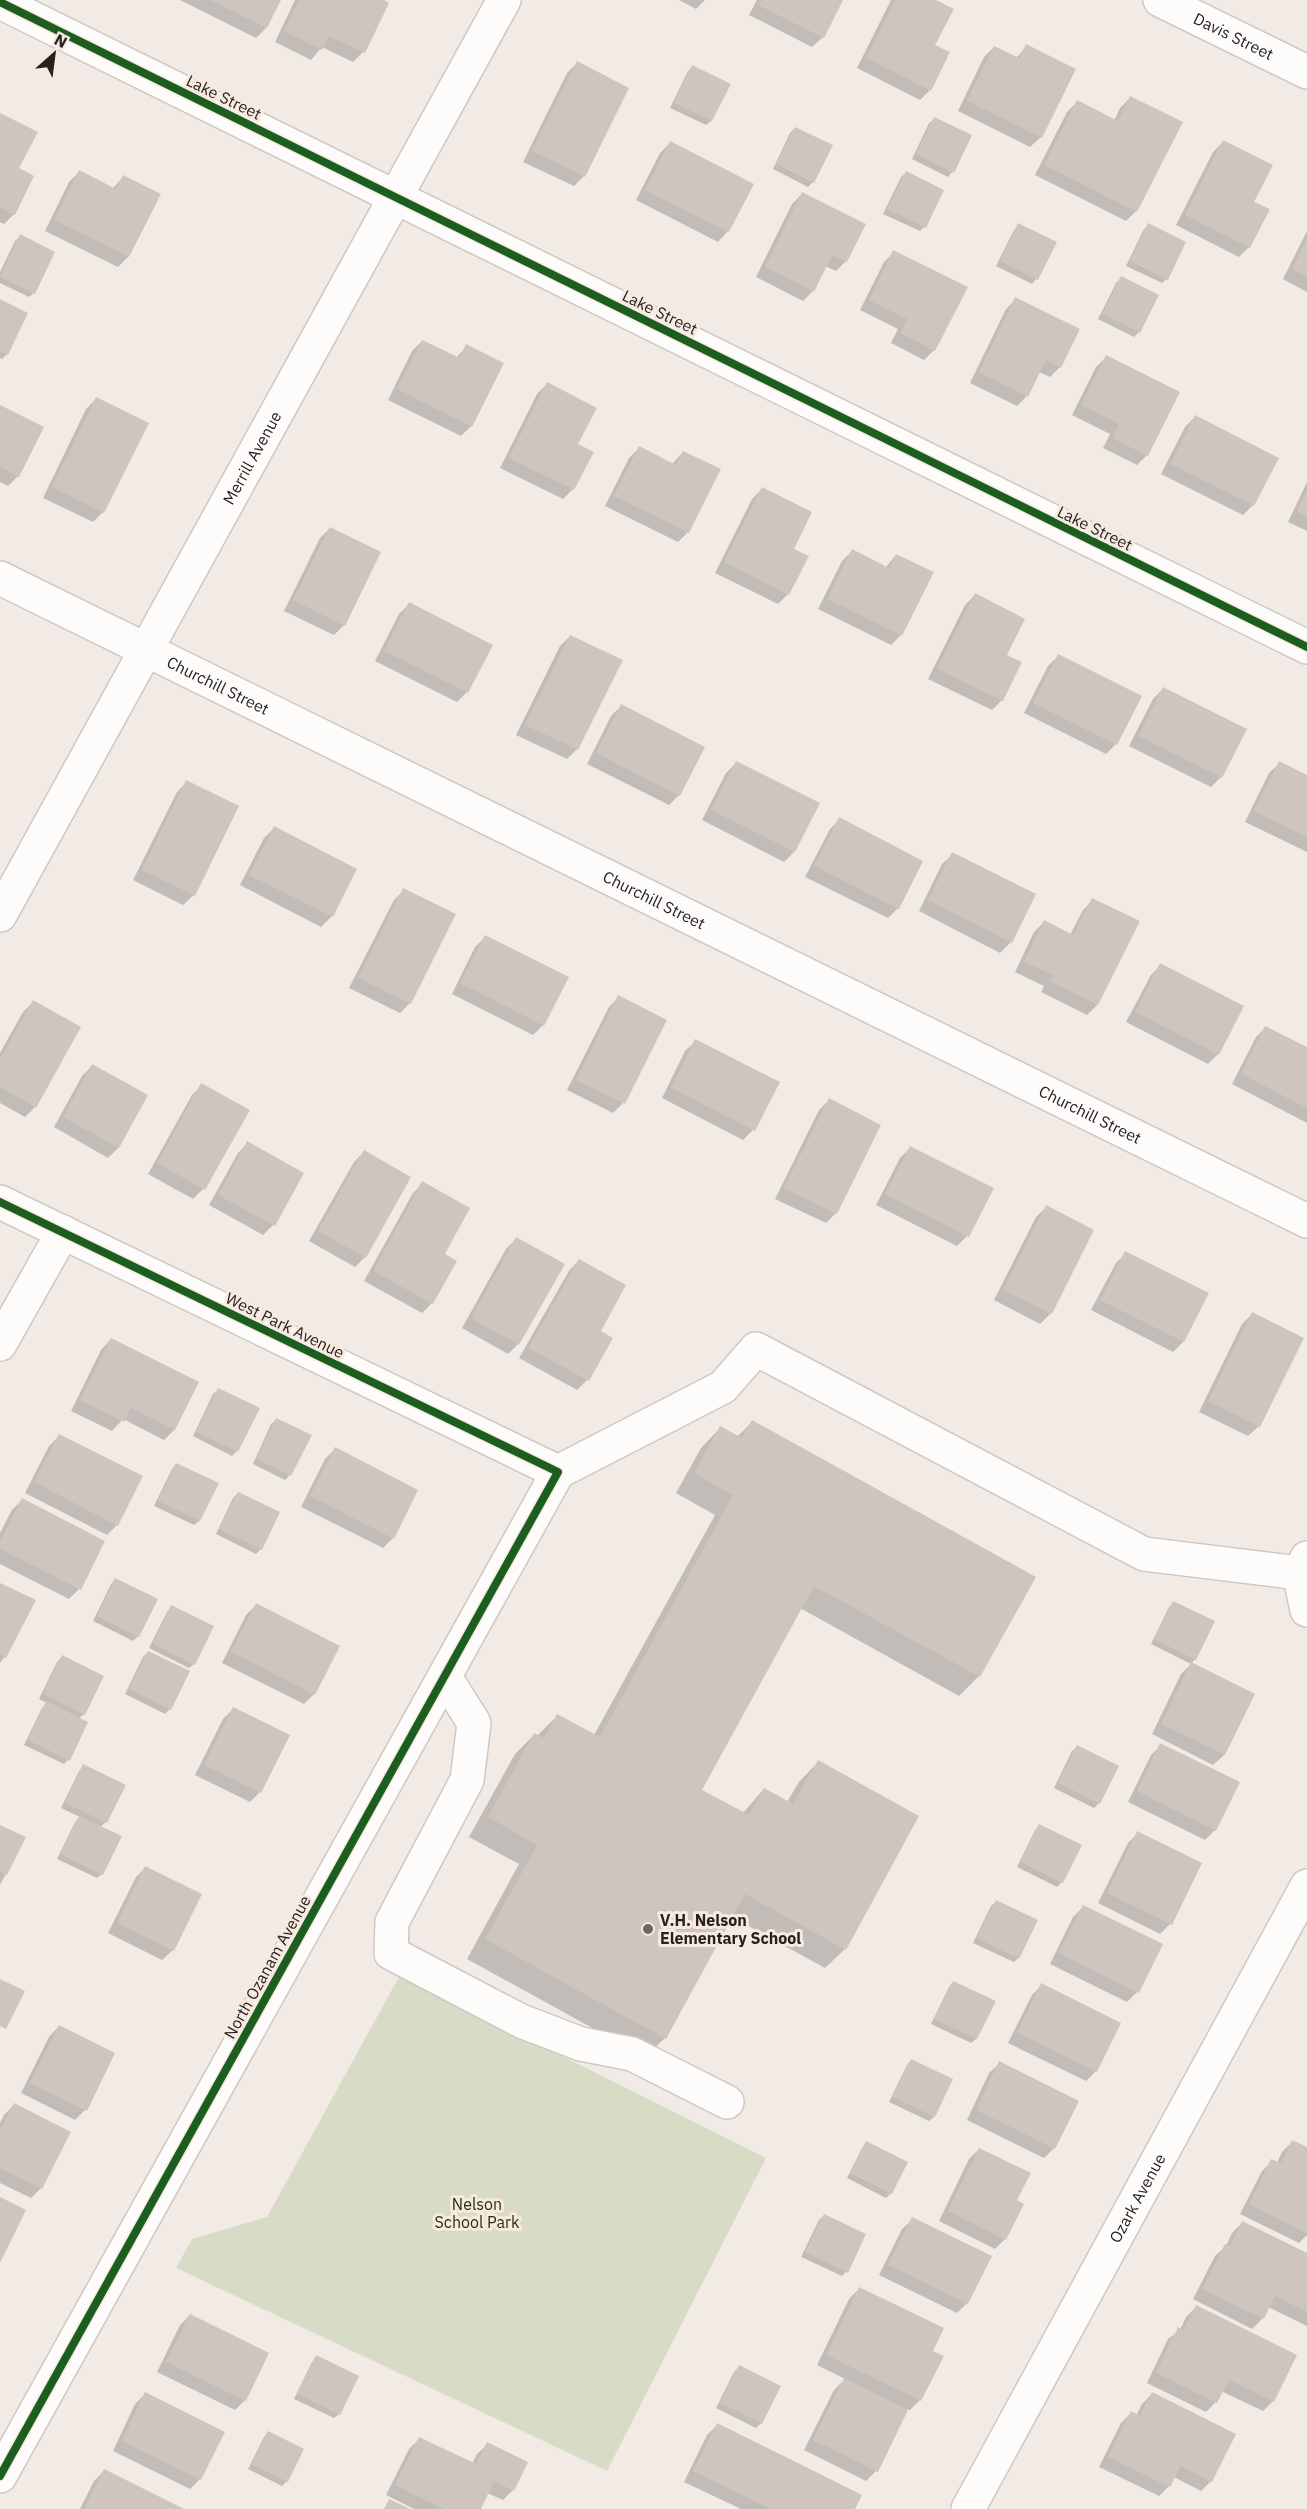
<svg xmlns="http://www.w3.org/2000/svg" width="1307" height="2509" font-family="'IBM Plex Sans',sans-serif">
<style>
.park{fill:#d8dcc6}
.shadow{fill:#0003}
.building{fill:#d0c5bc}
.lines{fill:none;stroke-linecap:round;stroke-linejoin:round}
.minor-casing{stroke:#cec8c4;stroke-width:36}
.minor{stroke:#fdfcfb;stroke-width:33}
.cycleway-casing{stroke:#f7eae0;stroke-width:11}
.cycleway{stroke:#1b5e20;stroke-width:8}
.poi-dot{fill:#6e6864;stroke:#f7eae0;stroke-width:2}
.labels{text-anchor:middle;stroke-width:6;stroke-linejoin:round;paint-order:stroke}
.street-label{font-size:16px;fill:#27221f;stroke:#f7eae0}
.poi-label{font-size:16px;font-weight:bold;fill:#27221f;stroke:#f7eae0;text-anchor:start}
.park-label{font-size:16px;fill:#26300c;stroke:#f7eae0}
</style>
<rect width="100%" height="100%" fill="#f2ebe5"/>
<path class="park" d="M400,1975L766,2158L607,2471L176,2268L192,2239L267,2217Z"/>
<path class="shadow" d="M180,0H279L266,28L256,38Z
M295,0H380L387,3L363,52L353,62L322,47L311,60L275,42Z
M679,0H705L696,9Z
M757,0H841L823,37L812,47L749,15Z
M891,0H933V46L930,90L920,100L857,68Z
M1027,46L1041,137L1030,147L958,111L984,57L994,47L1016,58Z
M577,63L584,176L574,186L523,162L567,73Z
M693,67L729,84L711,121L706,125L670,108L688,71Z
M1130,98L1136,211L1126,221L1035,175L1067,112L1077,102L1114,121L1120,108Z
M0,115L17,169L14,214L4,224L0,222Z
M934,119L952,172L948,177L912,159L929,123Z
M795,128L813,182L808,187L773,169L790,133Z
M1223,142L1249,247L1239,257L1176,225L1213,152Z
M670,143L752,185L728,231L718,242L636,200L660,153Z
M79,172L112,189L123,177L128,257L118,267L45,231L69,182Z
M906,173L924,227L920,231L883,214L901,177Z
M802,194L846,261L836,271L825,266L813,291L803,301L756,277L792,204Z
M1018,225L1036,279L1032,284L996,266L1014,230Z
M1149,225L1167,279L1162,283L1126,266L1144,229Z
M1307,231V292L1283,279Z
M20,236L34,293L29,297L0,283V272L15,241Z
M894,252L934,350L924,360L891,343L898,329L860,310L884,262Z
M1121,278L1139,332L1134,337L1098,319L1116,283Z
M1016,299L1060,367L1050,377L1039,372L1027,396L1017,406L970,383L1006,309Z
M0,301L7,354L2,359L0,358Z
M422,341L456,358L467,346L471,426L461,436L388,400L412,351Z
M1106,357L1147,455L1137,465L1103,448L1110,434L1072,415L1096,367Z
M547,384L576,445L573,489L563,499L500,468L537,394Z
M96,399L103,512L93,522L43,498L86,409Z
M0,407L18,476L8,486L0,482Z
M1195,417L1277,459L1253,505L1243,515L1161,474L1185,427Z
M639,448L672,464L683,452L688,532L678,542L605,506L629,458Z
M1307,482V531L1288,522Z
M762,489L792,550L788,594L778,604L715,573L752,499Z
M330,528L344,625L334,635L284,611L320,538Z
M852,551L885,568L896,555L901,635L891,645L818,609L842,561Z
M975,595L1005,656L1020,663L1002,700L992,710L928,679L965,605Z
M409,604L467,692L457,702L375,661L399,614Z
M570,636L577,749L567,759L516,735L560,646Z
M1058,656L1116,744L1106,754L1024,713L1048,666Z
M1163,689L1221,777L1211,787L1129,746L1153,699Z
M621,706L679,795L669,805L587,764L611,716Z
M736,763L818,804L794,852L784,862L702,820L726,773Z
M1280,763L1307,777V852L1245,822L1269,773Z
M187,782L237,807L194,895L183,905L133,880L177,792Z
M840,819L898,908L888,918L805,877L830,829Z
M274,828L355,870L331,917L321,927L240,885L264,838Z
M953,854L1034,895L1010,943L1000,953L919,911L942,864Z
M404,890L410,1003L400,1013L349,988L394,900Z
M1093,900L1138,922L1097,1005L1087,1015L1041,992L1044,986L1015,972L1034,932L1044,922L1070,935L1083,910Z
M485,937L543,1025L533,1035L452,994L475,947Z
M1161,965L1218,1054L1208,1064L1126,1022L1151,975Z
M619,997L665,1021L623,1103L613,1113L567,1090L609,1007Z
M33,1002L35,1107L25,1117L0,1103V1053L23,1012Z
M1266,1027L1307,1048V1123L1232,1084L1256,1037Z
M696,1041L753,1130L743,1140L662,1098L685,1051Z
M92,1066L146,1096L118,1148L108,1158L54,1127L82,1076Z
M202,1085L248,1111L203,1189L193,1199L148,1174L192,1095Z
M829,1100L836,1213L826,1223L775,1199L819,1110Z
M248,1143L302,1173L273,1225L263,1235L209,1205L238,1153Z
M910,1148L992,1189L967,1236L957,1246L876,1205L900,1158Z
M364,1152L365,1257L355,1267L309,1241L354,1162Z
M423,1183L443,1255L455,1261L432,1303L422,1313L364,1281L413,1193Z
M1047,1207L1092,1231L1050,1314L1040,1324L994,1300L1036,1217Z
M516,1239L518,1344L508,1354L462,1328L506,1249Z
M1126,1253L1207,1294L1183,1342L1173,1352L1091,1310L1116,1263Z
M579,1260L599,1331L611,1338L587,1380L577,1390L519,1358L569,1271Z
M1252,1314L1259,1426L1248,1436L1199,1412L1242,1324Z
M111,1339L197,1382L174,1430L164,1440L123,1419L112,1431L71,1411L101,1350Z
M218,1390L237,1451L232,1456L193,1436L213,1394Z
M276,1420L290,1475L285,1480L253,1464L271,1424Z
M752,1422L1034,1577L979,1676L959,1696L800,1608L700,1790L742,1814L764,1789L787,1802L799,1782L818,1762L845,1949L825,1968L732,1917L665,2038L645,2057L467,1959L519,1864L469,1837L515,1754L534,1735L537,1736L558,1715L594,1735L715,1515L676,1493L701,1448L720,1428L737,1437Z
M59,1436L117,1525L107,1535L25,1493L49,1446Z
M335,1449L393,1538L383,1548L301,1507L325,1459Z
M176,1464L217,1484L199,1521L194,1525L154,1506L172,1469Z
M238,1493L278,1513L260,1550L256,1554L216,1534L233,1498Z
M22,1500L79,1589L69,1599L0,1564V1533L12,1510Z
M116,1579L138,1636L133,1641L93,1621L111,1584Z
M0,1585L5,1657L0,1663Z
M1174,1602L1195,1659L1191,1664L1151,1644L1169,1607Z
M256,1605L314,1694L304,1704L222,1663L246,1615Z
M172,1607L194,1664L189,1668L149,1648L167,1612Z
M148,1652L170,1709L165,1714L125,1694L143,1657Z
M62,1657L84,1714L78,1719L68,1760L64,1764L24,1745L42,1708L47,1703L39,1699L57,1662Z
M1191,1664L1253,1695L1224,1755L1213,1765L1152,1734L1181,1674Z
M233,1709L260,1792L250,1802L195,1775L223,1719Z
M1161,1745L1215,1830L1205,1840L1128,1802L1151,1755Z
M1077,1747L1099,1803L1094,1808L1054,1788L1072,1751Z
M84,1766L106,1822L100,1827L102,1874L97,1878L57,1859L75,1822L80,1817L61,1808L79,1771Z
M0,1826L24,1838L0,1885Z
M1039,1826L1062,1882L1057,1887L1017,1867L1035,1830Z
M1138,1833L1200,1864L1170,1924L1160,1934L1098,1903L1128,1843Z
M146,1867L173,1950L162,1960L108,1933L136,1877Z
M996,1902L1018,1958L1014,1962L973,1943L991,1906Z
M1083,1907L1137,1992L1127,2002L1050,1964L1073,1917Z
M953,1982L994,2002L976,2039L971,2043L931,2024L949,1987Z
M1042,1985L1096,2071L1086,2081L1008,2043L1032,1995Z
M59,2026L85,2110L75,2120L21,2093L49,2037Z
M911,2060L951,2080L934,2117L929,2121L889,2102L907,2065Z
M1000,2063L1054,2148L1044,2158L967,2120L989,2073Z
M14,2105L41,2188L31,2198L0,2183V2123L4,2115Z
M1292,2142L1307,2149V2235L1299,2243L1240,2214L1262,2171L1272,2161L1277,2163L1282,2152Z
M867,2143L891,2193L886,2198L847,2178L862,2148Z
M979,2149L1015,2201L1005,2239L995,2249L939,2221L969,2159Z
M824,2216L846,2272L842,2276L801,2257L819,2220Z
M913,2219L990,2256L967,2303L957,2313L879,2275L902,2229Z
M1242,2223L1307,2255V2326L1268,2307L1262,2319L1252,2329L1193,2299L1215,2256L1226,2246L1232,2233Z
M859,2289L932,2351L920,2400L910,2410L907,2409L876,2471L866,2481L804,2450L834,2390L845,2379L817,2365L849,2299Z
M1196,2307L1273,2401L1263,2411L1221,2391L1216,2402L1206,2412L1147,2383L1168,2339L1180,2330L1186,2317Z
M190,2315L267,2354L245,2400L235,2410L157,2372L180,2325Z
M317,2357L339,2414L334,2418L294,2399L312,2362Z
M739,2367L779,2387L761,2423L756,2428L716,2408L734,2372Z
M145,2394L200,2479L190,2489L113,2451L135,2404Z
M1152,2394L1211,2481L1201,2491L1174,2477L1169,2486L1159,2496L1099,2467L1121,2423L1131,2413L1136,2416L1142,2404Z
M717,2425L854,2509H741L684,2482L707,2435Z
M268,2432L302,2450L287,2481L282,2486L248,2469L264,2437Z
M419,2439L472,2464L477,2454L488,2444L513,2490L503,2500L487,2493L480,2509H414L386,2495L409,2449Z
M104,2471L180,2509H80L94,2481Z"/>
<path class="building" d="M210,0H281L267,28Z
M299,0H384L389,3L365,53L329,36L322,50L284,31Z
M761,0H843L824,38L758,5Z
M895,0H936L954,9L935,45L950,52L931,91L866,58Z
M1026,44L1076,69L1042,138L967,101L994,46L1019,58Z
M577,61L629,88L585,177L532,151Z
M692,65L731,84L712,121L674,103Z
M1130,96L1183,122L1137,212L1044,165L1077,100L1118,121Z
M0,113L38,132L19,168L34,176L15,215L0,207Z
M934,117L972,135L954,173L916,154Z
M795,127L833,145L814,183L776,164Z
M1223,140L1273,165L1254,202L1270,209L1250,248L1185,215Z
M670,141L754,184L729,232L645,190Z
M79,170L116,189L123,175L161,194L129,257L54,220Z
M906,171L944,190L926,228L887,209Z
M802,192L866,224L847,262L832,255L814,292L765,267Z
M1018,223L1057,242L1038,280L1000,261Z
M1148,223L1186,242L1168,280L1130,261Z
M20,234L55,252L35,294L0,277Z
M1307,238V277L1292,269Z
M893,250L968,287L935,351L900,333L907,319L869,300Z
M1121,276L1159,295L1140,333L1102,314Z
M1015,297L1080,329L1061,368L1046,360L1028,397L979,372Z
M0,299L28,313L8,355L0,351Z
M422,340L460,358L466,344L504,363L472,427L397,389Z
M1106,355L1180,392L1148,456L1112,438L1119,424L1081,405Z
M547,382L597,408L578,444L594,452L574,490L509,458Z
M96,397L149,423L104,513L52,487Z
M0,405L44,427L19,477L0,467Z
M1195,415L1279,458L1254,506L1170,464Z
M639,446L676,465L683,451L721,469L689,533L614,496Z
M762,487L812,512L794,549L809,556L789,595L724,562Z
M1307,490V517L1297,511Z
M330,527L381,552L345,626L293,600Z
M852,549L889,568L896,554L934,572L902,636L827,599Z
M975,593L1025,619L1007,655L1022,662L1003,701L937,669Z
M409,602L493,645L468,693L384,651Z
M570,635L623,660L578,750L525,725Z
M1058,654L1142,696L1117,745L1033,703Z
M1163,687L1247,729L1222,778L1138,736Z
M621,704L705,747L680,796L596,753Z
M736,761L820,803L795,852L711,810Z
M1279,761L1307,775V837L1254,811Z
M186,780L239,806L195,896L142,870Z
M839,817L923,861L899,909L814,866Z
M274,826L357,869L333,917L249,875Z
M952,852L1036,894L1012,943L928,900Z
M403,888L456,914L411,1004L358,978Z
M1092,898L1140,921L1098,1005L1050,981L1053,975L1024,962L1044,920L1073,935Z
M485,935L569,977L544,1026L460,983Z
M1160,963L1244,1006L1219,1055L1135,1012Z
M618,995L667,1020L625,1104L576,1080Z
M33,1000L81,1027L36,1108L0,1087V1059Z
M1265,1026L1307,1047V1108L1241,1074Z
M695,1039L780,1082L755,1131L671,1088Z
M92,1064L148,1095L119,1148L63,1117Z
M201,1083L250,1110L205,1190L157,1163Z
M829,1098L881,1125L837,1214L784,1188Z
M247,1141L304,1173L275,1226L218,1195Z
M910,1146L994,1188L969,1237L885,1194Z
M364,1150L411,1177L366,1258L318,1231Z
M422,1181L470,1208L445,1254L457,1261L433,1304L373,1271Z
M1046,1205L1094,1230L1052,1314L1003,1290Z
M516,1237L565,1264L519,1345L471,1318Z
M1125,1251L1209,1293L1184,1342L1100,1300Z
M579,1259L626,1285L601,1331L613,1338L589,1381L528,1348Z
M1252,1312L1304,1338L1260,1427L1208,1401Z
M111,1338L199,1382L175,1430L131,1408L124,1422L80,1400Z
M218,1388L260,1408L238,1452L196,1432Z
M276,1418L312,1435L291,1476L256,1459Z
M752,1420L1036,1577L980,1677L814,1586L702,1790L749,1815L764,1788L793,1804L818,1760L919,1816L846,1950L745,1894L666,2039L485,1939L537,1845L488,1817L534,1733L544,1738L557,1714L600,1737L733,1495L694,1473L720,1426L742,1438Z
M59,1434L143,1476L118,1526L34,1482Z
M335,1447L418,1490L394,1539L310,1496Z
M176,1463L219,1483L200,1521L158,1501Z
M238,1492L280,1512L262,1550L219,1529Z
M22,1498L105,1541L81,1590L0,1549V1541Z
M115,1578L158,1599L139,1637L97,1616Z
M0,1583L36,1600L6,1658L0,1655Z
M1173,1601L1215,1621L1196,1660L1154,1639Z
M256,1603L340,1646L315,1695L231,1652Z
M171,1605L214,1626L195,1665L153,1644Z
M148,1651L190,1671L171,1710L129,1689Z
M62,1655L104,1676L85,1715L43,1694Z
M1191,1662L1255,1694L1225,1755L1161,1724Z
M46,1701L88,1722L70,1761L28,1740Z
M233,1707L290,1735L261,1793L204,1765Z
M1160,1743L1240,1782L1216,1831L1137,1791Z
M1077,1745L1119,1766L1100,1804L1058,1783Z
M83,1764L126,1785L107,1823L65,1803Z
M79,1816L122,1836L103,1875L60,1854Z
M1039,1824L1082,1845L1063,1883L1020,1862Z
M0,1825L26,1837L7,1875L0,1872Z
M1137,1831L1202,1863L1172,1925L1107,1893Z
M145,1866L202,1894L174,1951L117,1923Z
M996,1900L1038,1920L1019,1959L977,1938Z
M1083,1905L1163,1944L1139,1993L1059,1953Z
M0,1979L25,1991L6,2029L0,2026Z
M953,1981L996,2001L977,2039L934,2019Z
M1041,1983L1121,2023L1097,2072L1017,2032Z
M59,2025L115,2053L87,2111L30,2083Z
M911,2059L953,2079L935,2117L892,2097Z
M999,2061L1079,2101L1055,2149L976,2110Z
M14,2103L71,2132L42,2189L0,2168V2131Z
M1292,2140L1307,2147V2233L1249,2204L1271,2159L1281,2163Z
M866,2141L908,2162L892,2194L850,2173Z
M979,2148L1031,2173L1017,2200L1024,2204L1006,2240L948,2211Z
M0,2197L26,2210L0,2263Z
M824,2214L866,2234L848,2273L805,2252Z
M912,2217L992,2256L968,2304L888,2265Z
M1242,2221L1307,2253V2312L1275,2296L1264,2319L1202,2289L1225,2244L1230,2246Z
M859,2287L944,2328L933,2351L944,2356L921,2401L826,2355Z
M1196,2305L1297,2355L1274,2402L1229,2380L1217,2403L1156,2373L1178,2327L1183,2330Z
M190,2314L269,2353L246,2401L166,2362Z
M316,2355L359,2376L340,2415L297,2394Z
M739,2365L781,2386L762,2424L720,2403Z
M844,2378L908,2410L878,2472L813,2440Z
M145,2392L225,2432L201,2480L122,2441Z
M1152,2392L1236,2434L1212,2482L1181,2466L1170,2487L1108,2457L1131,2411L1140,2416Z
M717,2423L862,2495L855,2509H771L693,2471Z
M268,2431L304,2449L288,2482L251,2464Z
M419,2437L476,2464L487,2442L528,2462L514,2491L494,2481L481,2509H444L395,2485Z
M104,2469L184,2509H84Z
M389,2499L410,2509H384Z"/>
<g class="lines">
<defs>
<g id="minor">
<path id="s1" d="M1160,0L1307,72"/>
<path d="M0,2L1307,647"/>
<path id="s2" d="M0,578L1307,1221"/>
<path id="s3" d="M0,915L504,0"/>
<path d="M0,1202L558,1472"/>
<path d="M0,1344L63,1232"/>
<path d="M558,1472L723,1387L756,1349L1144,1554L1299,1573"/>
<path d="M1307,1558L1299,1573L1307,1610"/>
<path d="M445,1677L474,1723L467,1780L392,1922L391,1953L521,2021L581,2044L632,2054L727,2102"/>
<path d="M0,2476L558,1472"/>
<path id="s4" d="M968,2509L1307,1886"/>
</g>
</defs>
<use href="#minor" class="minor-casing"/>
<use href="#minor" class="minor"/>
<defs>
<path id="cycleway" d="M0,2L1307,647
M0,1202L558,1472L0,2476"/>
</defs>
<use href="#cycleway" class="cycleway-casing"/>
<use href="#cycleway" class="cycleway"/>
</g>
<circle class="poi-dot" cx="648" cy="1929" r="6"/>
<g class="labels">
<g class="street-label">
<text dy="6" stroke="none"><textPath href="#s1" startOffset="82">Davis Street</textPath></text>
<text transform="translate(224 97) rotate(26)" y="6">Lake Street</text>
<text transform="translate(660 312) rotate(26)" y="6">Lake Street</text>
<text dy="6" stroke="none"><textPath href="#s3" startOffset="522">Merrill Avenue</textPath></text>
<text transform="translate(1095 528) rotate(26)" y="6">Lake Street</text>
<text dy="6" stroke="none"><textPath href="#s2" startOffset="243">Churchill Street</textPath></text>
<text dy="6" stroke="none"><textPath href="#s2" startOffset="729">Churchill Street</textPath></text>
<text dy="6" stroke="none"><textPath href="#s2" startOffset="1215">Churchill Street</textPath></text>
<text transform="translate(285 1325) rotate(26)" y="6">West Park Avenue</text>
<text transform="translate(267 1967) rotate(-61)" y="6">North Ozanam Avenue</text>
<text dy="6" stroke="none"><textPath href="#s4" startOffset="354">Ozark Avenue</textPath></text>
</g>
<g class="poi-label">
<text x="660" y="1926">V.H. Nelson<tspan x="660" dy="18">Elementary School</tspan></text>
</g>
<g class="park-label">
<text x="477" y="2210">Nelson<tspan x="477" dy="18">School Park</tspan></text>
</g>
</g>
<g transform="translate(54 54) rotate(28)" stroke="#f7eae0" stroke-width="4.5" paint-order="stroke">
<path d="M0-4.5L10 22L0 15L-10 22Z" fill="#27221f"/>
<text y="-9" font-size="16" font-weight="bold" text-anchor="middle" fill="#27221f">N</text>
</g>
</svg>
